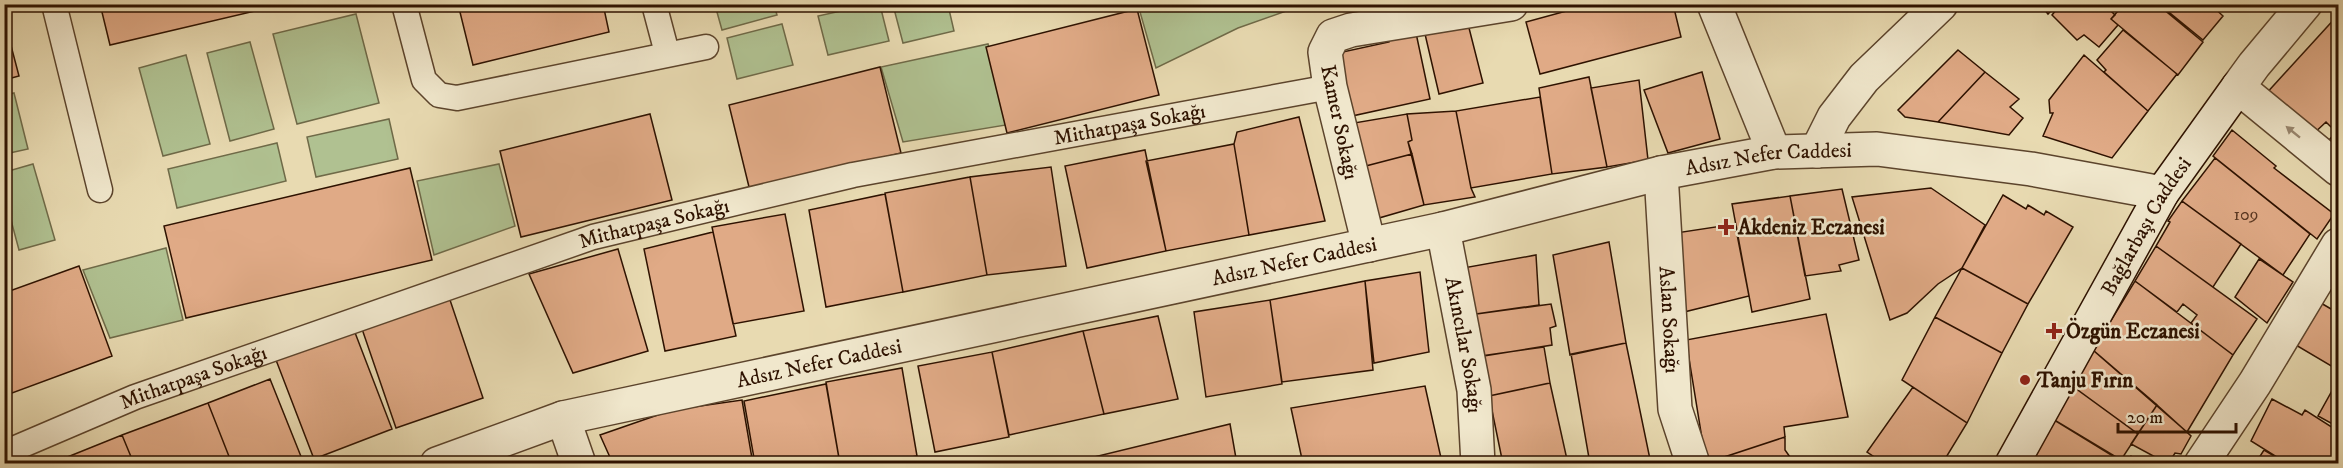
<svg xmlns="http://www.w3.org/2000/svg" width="2343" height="468" font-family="'IM FELL DW Pica',serif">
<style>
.green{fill:#b0c191;stroke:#6f6a48;stroke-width:1.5}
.building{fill:#e0aa86;stroke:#2e1200;stroke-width:1.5}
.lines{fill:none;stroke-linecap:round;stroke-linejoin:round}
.lane-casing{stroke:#5c442c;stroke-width:27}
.street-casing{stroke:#5c442c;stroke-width:36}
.secondary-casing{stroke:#2e1200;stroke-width:36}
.lane{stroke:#f0e7cc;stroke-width:24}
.street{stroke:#f0e7cc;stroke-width:33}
.secondary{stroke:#f0e7cc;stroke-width:33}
.oneway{fill:#998770}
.poi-dot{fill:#8f2418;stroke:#f0e7cc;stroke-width:2}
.labels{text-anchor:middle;stroke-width:5;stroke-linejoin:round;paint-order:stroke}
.number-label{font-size:18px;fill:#5a3822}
.street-label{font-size:21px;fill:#2e1200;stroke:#f0e7cc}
.poi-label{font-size:21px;font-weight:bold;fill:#2e1200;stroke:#f0e7cc;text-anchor:start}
</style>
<rect width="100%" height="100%" fill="#e8dab1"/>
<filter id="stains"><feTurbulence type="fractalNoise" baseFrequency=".00333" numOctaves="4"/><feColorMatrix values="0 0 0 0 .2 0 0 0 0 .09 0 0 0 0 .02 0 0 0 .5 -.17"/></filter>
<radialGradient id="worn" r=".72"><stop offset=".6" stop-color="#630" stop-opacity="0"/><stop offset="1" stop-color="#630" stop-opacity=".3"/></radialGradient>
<path class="green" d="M715,5H774L777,15L722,30Z
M868,5H880L889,41L828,55L818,16Z
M893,5H948L954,31L903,43Z
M1138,5V4L1303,5L1238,28L1156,68Z
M356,14L379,103L297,124L273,34Z
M782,24L793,65L737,79L727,38Z
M250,42L274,129L230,141L207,53Z
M988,44L1006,125L903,142L881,67Z
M186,55L210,144L163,156L139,68Z
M14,93L28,149L5,154V95Z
M389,119L398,159L316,177L307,137Z
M277,143L286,181L177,208L168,169Z
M33,164L55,240L19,250L5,198V172Z
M499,164L515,226L434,255L417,181Z
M166,248L183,320L110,338L83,270Z"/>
<path class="building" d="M100,4H285L110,45Z
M458,4H603L609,32L473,65Z
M1592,4H1673L1681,37L1540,74L1526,22Z
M2040,4H2057L2048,14Z
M2061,4H2104L2115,15L2111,19L2118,25L2099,47L2084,35L2077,40L2052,15Z
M2124,4H2157L2203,42L2178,75L2111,19Z
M2159,4H2210L2223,16L2203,40Z
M1137,9L1159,95L1007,133L986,47Z
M2338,15V125L2334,130L2326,122L2310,137L2264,96Z
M4,19L19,76L4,80Z
M1468,24L1483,83L1439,94L1425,34Z
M2123,30L2177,74L2148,111L2104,72L2106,70L2097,60Z
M1416,33L1430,99L1352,116L1338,53L1389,42V38Z
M1958,50L1985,72L1938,122L1905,117L1898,110Z
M2084,55L2148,111L2112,158L2043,136L2053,113H2050L2049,100Z
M880,67L901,153L750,191L729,105Z
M1702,72L1720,139L1668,153L1644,90Z
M1985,72L2019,99L2010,107L2023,118L2009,135L1938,122Z
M1589,77L1607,167L1552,174L1539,88Z
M1639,80L1648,160L1607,167L1591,88Z
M1540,97L1552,174L1471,188L1456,111Z
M1456,111L1471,188L1475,197L1424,205L1408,142L1412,140L1407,114Z
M650,114L672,200L521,237L500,151Z
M1407,114L1412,140L1408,142L1412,154L1358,168L1348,124Z
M1299,117L1325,221L1249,235L1234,144L1237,132Z
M2338,129V153L2326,144Z
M2232,130L2276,166L2274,168L2334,214L2317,239L2213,156Z
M1234,144L1249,235L1166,251L1146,161Z
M1145,150L1166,251L1087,268L1065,166Z
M1412,154L1424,205L1379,218L1358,168Z
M2215,158L2310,234L2283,275L2182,201Z
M1051,167L1066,266L987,275L970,177Z
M410,168L432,260L186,318L164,226Z
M970,177L987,275L903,292L885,193Z
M1931,188L1985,225L1962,268L1938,284L1907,313L1890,320L1852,197Z
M1842,189L1859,260L1839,265L1841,271L1805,276L1790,196Z
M885,194L903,292L826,307L809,210Z
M2003,195L2026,209L2028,205L2044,215L2046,211L2073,227L2028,304L1962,268Z
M1790,196L1810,299L1752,312L1732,204Z
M2182,201L2241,244L2213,287L2156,246L2170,222L2168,221Z
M785,214L804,311L733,324L712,227Z
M1735,224L1749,296L1684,312L1669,234Z
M713,232L736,336L665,351L644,249Z
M1609,242L1626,343L1570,355L1553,255Z
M2156,246L2257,319L2233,355L2191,323L2197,315L2183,304L2177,312L2135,281Z
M618,249L648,351L573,373L529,274Z
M1536,255L1539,305L1469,315L1463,268Z
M2259,259L2293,282L2267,323L2235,297Z
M79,266L112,356L4,396V293Z
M1962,268L2028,304L2002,353L1935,317Z
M1420,272L1429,352L1374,363L1365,281Z
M1365,281L1373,370L1282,382L1270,300Z
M2135,281L2233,355L2187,432L2093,350Z
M449,297L483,398L396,428L361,326Z
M2314,299L2338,313V370L2289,341Z
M1270,300L1282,384L1206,397L1194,312Z
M1551,304L1556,326L1550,328L1552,345L1472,358L1469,315Z
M1826,314L1848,417L1784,427L1785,437L1706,463L1686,340Z
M1158,316L1178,399L1104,414L1083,331Z
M1935,317L2002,353L1967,423L1902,380Z
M354,330L392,429L314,459L276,360Z
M1083,331L1104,414L1009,435L992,352Z
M1626,343L1651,464H1590L1571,354Z
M1544,347L1550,383L1489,396L1473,357Z
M2093,350L2157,405L2138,434L2071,385Z
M992,352L1009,437L935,452L918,366Z
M902,368L917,456L873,464H840L826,382Z
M270,379L304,464H232L208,403Z
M2338,380V427L2318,416Z
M1550,383L1568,464H1503L1489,396Z
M826,384L840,464H755L744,401Z
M2071,385L2138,434L2121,460L2051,418Z
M1425,386L1441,458L1425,464H1303L1291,408Z
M1913,387L1967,423L1942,464H1885L1867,452Z
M2272,399L2302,415L2305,410L2338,431L2336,436L2338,438V464H2288L2251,441Z
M742,400L753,464H613L600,435L672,410Z
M208,403L232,464H134L122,435Z
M2157,405L2191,436L2181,454L2175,453L2168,464L2131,444Z
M2051,418L2126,464H2024Z
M1230,424L1237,464H1096L1094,457Z
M122,435L134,464H50Z
M1785,437V450L1795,464L1706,463Z
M2264,450L2288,464H2255Z
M2131,456L2143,464H2127Z
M1094,457L1096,464H1062Z"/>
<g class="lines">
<defs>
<g id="lane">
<path d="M54,4L100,190"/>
<path d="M404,4L424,80L439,95L457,98L706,47"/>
<path d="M654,4L667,53"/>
<path id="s1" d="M4,453L135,397L593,237L853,175L1330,87"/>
</g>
<g id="street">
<path d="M1714,4L1774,152"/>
<path d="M2305,4L2254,65L2238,87L2338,169"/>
<path d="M1817,151L1834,117L1864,78L1941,4"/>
<path id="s2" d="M1661,173L1675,409L1693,464"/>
<path id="s3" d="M1443,229L1474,390L1478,464"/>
<path d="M1369,245L1330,87L1325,52L1333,36L1351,30L1511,4"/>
<path d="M563,418L579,464"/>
<path id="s4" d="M437,464L563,418L1443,229L1661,173L1774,152L1877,149L2031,169L2162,193"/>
<path d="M2201,464L2255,383L2338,245"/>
</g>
<g id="secondary">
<path id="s5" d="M2012,464L2162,193L2238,87"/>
</g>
</defs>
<use href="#lane" class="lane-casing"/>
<use href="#street" class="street-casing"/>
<use href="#secondary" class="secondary-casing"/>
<use href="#lane" class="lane"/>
<use href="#street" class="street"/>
<use href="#secondary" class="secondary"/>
</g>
<defs><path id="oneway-solid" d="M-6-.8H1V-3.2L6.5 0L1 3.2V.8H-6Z" transform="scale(1.5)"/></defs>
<use class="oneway" href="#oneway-solid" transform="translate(2293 132) rotate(-141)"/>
<g class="poi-dot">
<path d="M1723 218h6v6h6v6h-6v6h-6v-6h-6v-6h6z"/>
<path d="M2051 322h6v6h6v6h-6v6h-6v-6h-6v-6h6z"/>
<circle cx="2025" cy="380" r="6"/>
</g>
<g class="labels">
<g class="number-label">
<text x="2246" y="220">109</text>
</g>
<g class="street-label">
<text transform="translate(1340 122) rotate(78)" y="7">Kamer Sokağı</text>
<text dy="7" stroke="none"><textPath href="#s1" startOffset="1176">Mithatpaşa Sokağı</textPath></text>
<text dy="7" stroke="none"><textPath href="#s4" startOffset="1368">Adsız Nefer Caddesi</textPath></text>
<text dy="7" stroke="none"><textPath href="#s1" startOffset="690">Mithatpaşa Sokağı</textPath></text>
<text dy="7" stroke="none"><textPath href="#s5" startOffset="273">Bağlarbaşı Caddesi</textPath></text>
<text dy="7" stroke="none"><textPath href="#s4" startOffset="882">Adsız Nefer Caddesi</textPath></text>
<text dy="7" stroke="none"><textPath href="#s2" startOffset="147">Aslan Sokağı</textPath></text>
<text dy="7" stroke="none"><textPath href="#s3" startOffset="118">Akıncılar Sokağı</textPath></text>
<text dy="7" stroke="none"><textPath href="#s4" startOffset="396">Adsız Nefer Caddesi</textPath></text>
<text dy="7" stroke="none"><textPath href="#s1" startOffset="204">Mithatpaşa Sokağı</textPath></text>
</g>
<g class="poi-label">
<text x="1738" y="234">Akdeniz Eczanesi</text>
<text x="2066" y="338">Özgün Eczanesi</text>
<text x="2037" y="387">Tanju Fırın</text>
</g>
</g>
<rect width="2343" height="468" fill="none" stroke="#e8dab1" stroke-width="24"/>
<rect x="6" y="6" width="2331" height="456" fill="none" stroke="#2e1200" stroke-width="3"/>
<rect x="12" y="12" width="2319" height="444" fill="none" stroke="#2e1200" stroke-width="1.5"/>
<path d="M2118 423v9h118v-9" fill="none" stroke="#2e1200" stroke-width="3"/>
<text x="2127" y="423" font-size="18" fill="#2e1200" stroke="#f0e7cc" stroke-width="4.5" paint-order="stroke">20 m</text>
<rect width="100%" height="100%" filter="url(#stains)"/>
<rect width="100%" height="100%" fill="url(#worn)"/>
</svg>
